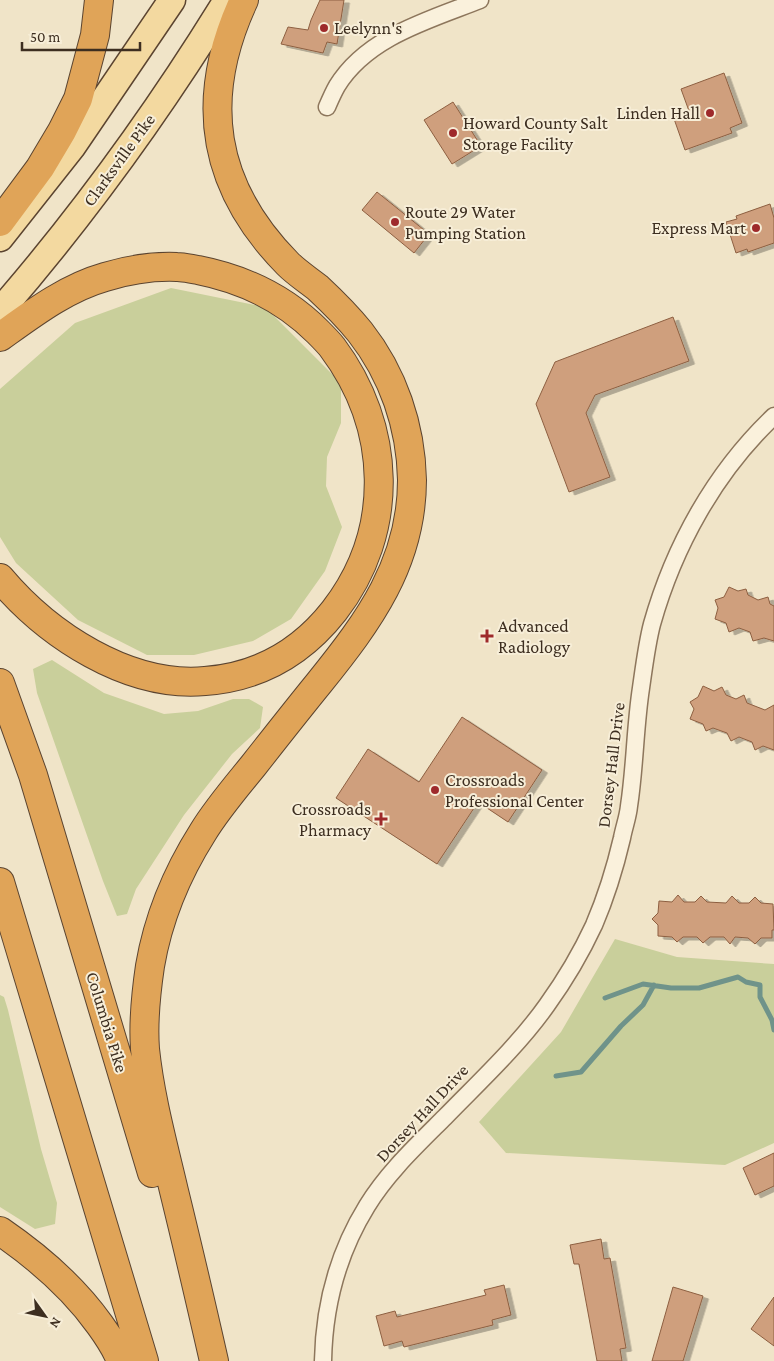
<svg xmlns="http://www.w3.org/2000/svg" width="774" height="1361" font-family="'Crimson Pro',serif">
<style>
.green{fill:#c9cf9b}
.lines{fill:none;stroke-linecap:round;stroke-linejoin:round}
.stream{stroke:#6f938a;stroke-width:5}
.building{fill:#cf9f7d;stroke:#8d5f41;filter:url(#shadow)}
.street-casing{stroke:#8d765c;stroke-width:19}
.primary-casing{stroke:#5b4430;stroke-width:29}
.highway-casing{stroke:#5b4430;stroke-width:30}
.street{stroke:#faf1dc;stroke-width:16}
.primary{stroke:#f3d9a0;stroke-width:26}
.highway{stroke:#e0a458;stroke-width:28}
.poi-dot{fill:#9e2a2b;stroke:#f7eed8;stroke-width:2}
.labels{text-anchor:middle;stroke-width:4;stroke-linejoin:round;paint-order:stroke}
.poi-label{font-size:18px;fill:#3d2e20;stroke:#f7eed8;text-anchor:start}
.street-label{font-size:18px;fill:#3d2e20;stroke:#f7eed8}
</style>
<defs>
<filter id="shadow"><feDropShadow dx="5.5" dy="3" stdDeviation="0" flood-color="#0004"/></filter>
</defs>
<rect width="100%" height="100%" fill="#f0e4c8"/>
<path class="green" d="M171,288L265,307L341,383V423L327,457L326,486L342,527L325,571L291,619L253,641L194,655H147L78,620L16,563L0,537V389L75,323Z
M52,660L104,693L164,714L198,711L233,699H249L263,707L260,728L232,754L184,815L136,889L127,914L117,916L103,881L37,693L33,669Z
M615,939L677,957L774,964V1143L725,1165L506,1153L479,1122L561,1032Z
M0,995L4,997L8,1010L41,1149L57,1203L55,1224L35,1229L0,1207Z"/>
<g class="lines">
<path class="stream" d="M605,998L643,984L671,988H699L738,977L746,982L760,985V997L772,1020L774,1030
M556,1076L581,1072L621,1026L643,1005L654,985"/>
</g>
<path class="building" d="M320,0H344L337,44L327,42L323,53L281,44L288,27L308,30L311,20Z
M724,73L742,123L730,128L732,133L685,150L673,116L689,111L681,89Z
M453,102L481,146L452,164L424,120Z
M377,192L429,234L414,253L362,210Z
M770,204L774,218V243L748,252L747,249L736,253L726,222L737,219L736,216Z
M673,317L689,361L595,395L586,413L610,477L569,492L536,404L555,362Z
M729,587L738,591L746,589L748,595L758,600L768,597L770,604L774,606V641L764,638L753,641L750,632L739,628L729,632L726,623L715,619L718,608L715,600L724,597Z
M703,686L714,691L722,687L726,695L736,699L744,695L747,703L765,710L774,705V750L763,746L755,750L752,742L739,737L731,741L727,733L713,728L706,731L703,724L690,719L694,709L690,702L698,697Z
M462,717L542,770L508,822L478,802L437,864L336,798L368,749L419,782Z
M678,895L684,902H695L701,896L707,902L726,903L732,896L739,903H749L755,897L761,903L773,904L774,930H772V938H761L755,944L748,938L735,937L730,944L724,937H710L703,943L697,937H683L677,942L672,937L658,936V925L652,919L658,913L659,901L672,902Z
M774,1153V1186L755,1195L743,1168Z
M601,1239L604,1259L610,1258L626,1348L620,1349L622,1361H597L579,1264H574L570,1245Z
M504,1285L511,1315L492,1320L493,1325L404,1347L402,1341L384,1346L376,1316L395,1311L397,1317L486,1295L484,1290Z
M673,1287L703,1296L683,1361H652Z
M774,1297V1346L751,1329Z"/>
<g class="lines">
<defs>
<path id="street" d="M327,107C330,100 333,93 337,86C367,37 429,20 480,0
M323,1361C324,1307 338,1253 367,1206C387,1173 417,1145 445,1117C480,1081 518,1046 547,1005C565,980 581,953 594,925C606,897 615,868 622,838C624,827 628,817 629,806C635,767 635,727 641,688C644,667 647,643 652,624C674,546 715,472 774,416"/>
<path id="primary" d="M0,238L72,147L172,0
M0,311C84,214 160,109 227,0"/>
<path id="highway" d="M0,222L40,168L62,131L78,99L95,35L99,0
M0,337C32,314 66,288 105,277C128,270 153,266 177,267C184,267 191,269 198,270C244,279 285,299 318,332C323,337 328,342 332,347C392,427 396,531 334,611C301,653 259,677 205,681C128,688 48,635 0,578
M0,683L33,775L152,1173
M0,882L144,1361
M0,1231C38,1257 73,1287 100,1325C108,1336 116,1348 121,1361
M214,1361C201,1304 188,1248 174,1191C163,1144 150,1097 145,1049C143,1022 146,993 150,966C158,919 177,873 203,832C217,809 236,787 253,766C275,738 297,710 319,683C369,621 412,563 412,480C411,426 393,374 360,332C347,316 333,302 318,288C308,280 297,273 288,264C211,186 198,99 244,0"/>
</defs>
<use href="#street" class="street-casing"/>
<use href="#primary" class="primary-casing"/>
<use href="#highway" class="highway-casing"/>
<use href="#street" class="street"/>
<use href="#primary" class="primary"/>
<use href="#highway" class="highway"/>
</g>
<g class="poi-dot">
<circle cx="324" cy="28" r="5"/>
<circle cx="710" cy="113" r="5"/>
<circle cx="453" cy="133" r="5"/>
<circle cx="395" cy="222" r="5"/>
<circle cx="756" cy="228" r="5"/>
<path d="M484.5 628.5h5v5h5v5h-5v5h-5v-5h-5v-5h5z"/>
<circle cx="435" cy="790" r="5"/>
<path d="M378.5 811.5h5v5h5v5h-5v5h-5v-5h-5v-5h5z"/>
</g>
<g class="labels">
<g class="poi-label">
<text x="334" y="34">Leelynn's</text>
<text x="700" y="119" text-anchor="end">Linden Hall</text>
<text x="463" y="129">Howard County Salt<tspan x="463" dy="21">Storage Facility</tspan></text>
<text x="405" y="218">Route 29 Water<tspan x="405" dy="21">Pumping Station</tspan></text>
<text x="746" y="234" text-anchor="end">Express Mart</text>
<text x="498" y="632">Advanced<tspan x="498" dy="21">Radiology</tspan></text>
<text x="445" y="786">Crossroads<tspan x="445" dy="21">Professional Center</tspan></text>
<text x="371" y="815" text-anchor="end">Crossroads<tspan x="371" dy="21">Pharmacy</tspan></text>
</g>
<g class="street-label">
<text transform="translate(119 160) rotate(-54)" y="6">Clarksville Pike</text>
<text transform="translate(611 765) rotate(-83)" y="6">Dorsey Hall Drive</text>
<text transform="translate(107 1022) rotate(73)" y="6">Columbia Pike</text>
<text transform="translate(422 1113) rotate(-47)" y="6">Dorsey Hall Drive</text>
</g>
</g>
<g transform="translate(45 1316) rotate(123)" stroke="#f7eed8" stroke-width="4" paint-order="stroke">
<path d="M0-4L9 19L0 12L-9 19Z" fill="#3d2e20"/>
<text y="-8" font-size="14" font-weight="bold" text-anchor="middle" fill="#3d2e20">N</text>
</g>
<path d="M22 42v8h118v-8" fill="none" stroke="#3d2e20" stroke-width="2.5"/>
<text x="30" y="42" font-size="15" fill="#3d2e20" stroke="#f7eed8" stroke-width="4" paint-order="stroke">50 m</text>
</svg>
